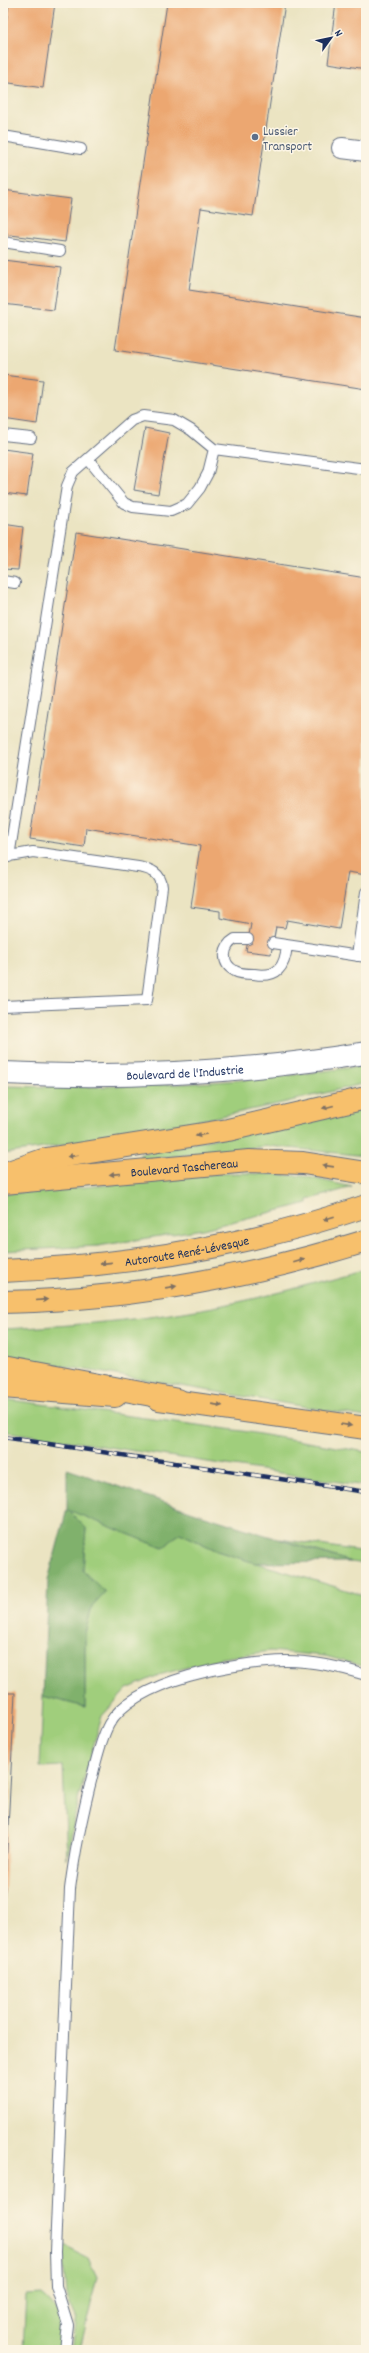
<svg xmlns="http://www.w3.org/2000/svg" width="369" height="2353" font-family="Dekko,sans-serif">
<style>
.green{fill:#a0ce7c;stroke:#5e7e6d}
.forest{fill:#80b16c;stroke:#4e7065}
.building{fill:#eca771}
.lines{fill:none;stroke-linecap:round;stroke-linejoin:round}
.service-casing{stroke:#646e81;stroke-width:12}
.minor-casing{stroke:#646e81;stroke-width:22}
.tertiary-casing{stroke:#646e81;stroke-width:24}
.primary-casing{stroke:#646e81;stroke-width:24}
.motorway-casing{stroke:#646e81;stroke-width:24}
.service{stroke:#fff;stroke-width:10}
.minor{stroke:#fff;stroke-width:20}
.tertiary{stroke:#fff;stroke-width:22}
.primary{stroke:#f7c06c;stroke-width:22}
.motorway{stroke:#f7c06c;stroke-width:22}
.rail-casing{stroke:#1b2f5e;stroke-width:4.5}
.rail{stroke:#fcf5e5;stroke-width:3;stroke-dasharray:9;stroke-linecap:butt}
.oneway{fill:#7e7064}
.service-dot{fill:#5c6f8a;stroke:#fcf5e5;stroke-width:1.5}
.labels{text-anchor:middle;stroke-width:3;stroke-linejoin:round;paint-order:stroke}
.service-label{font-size:13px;fill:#4e5e75;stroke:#fcf5e5;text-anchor:start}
.street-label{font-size:13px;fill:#1b2f5e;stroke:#fcf5e5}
</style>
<rect width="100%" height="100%" fill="#fcf5e5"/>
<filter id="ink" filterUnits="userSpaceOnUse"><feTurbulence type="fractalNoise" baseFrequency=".025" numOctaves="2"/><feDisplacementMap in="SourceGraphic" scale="8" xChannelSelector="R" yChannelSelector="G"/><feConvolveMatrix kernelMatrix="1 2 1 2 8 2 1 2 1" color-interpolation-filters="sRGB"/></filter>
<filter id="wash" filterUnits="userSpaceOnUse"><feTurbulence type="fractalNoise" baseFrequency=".012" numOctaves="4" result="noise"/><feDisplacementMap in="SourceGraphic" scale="16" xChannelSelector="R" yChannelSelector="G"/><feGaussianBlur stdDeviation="0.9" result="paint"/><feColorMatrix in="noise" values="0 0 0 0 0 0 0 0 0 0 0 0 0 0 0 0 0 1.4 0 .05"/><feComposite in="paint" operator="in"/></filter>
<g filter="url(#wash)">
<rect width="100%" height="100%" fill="#ebe4c2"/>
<path class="green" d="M366,1065V1083C246,1113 125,1137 3,1154V1086C124,1089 246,1084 366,1065Z
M366,1108V1156L269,1146L140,1160V1154Z
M244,1173L303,1176L352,1187L308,1200V1203L203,1229L98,1246L3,1251V1194L154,1181L212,1174Z
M366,1269V1417L3,1356V1329C90,1325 176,1317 261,1297C296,1289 331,1278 366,1269Z
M3,1399L242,1431L366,1452V1486L3,1431Z
M67,1509L163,1548L180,1533L220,1552L366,1596V1667L325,1656L270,1651L222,1658L159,1675L127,1689L102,1716L78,1800L67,1859L63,1766L40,1767L43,1696L85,1707V1633L92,1606L104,1592L83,1571L86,1528Z
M280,1539L366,1552V1564L351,1562Z
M62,2245L88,2258L97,2277L80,2350H71L76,2317L66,2295Z
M42,2294C64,2312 62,2324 60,2350H23L26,2295Z"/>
<path class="forest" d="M67,1469L208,1517L351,1562L255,1563L220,1552L180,1533L163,1548L68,1510L86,1528L83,1571L105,1592L92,1606L85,1633V1707L43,1696L48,1580L67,1509Z"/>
<g id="blocks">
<path class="building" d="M9,3H55L43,88L3,82V43Z
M167,3H285L253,216L201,208L189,290L366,318V389L115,350Z
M336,3H366V69L328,63Z
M3,190L71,199L65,242L3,234Z
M3,260L60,267L54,310L3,304Z
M3,375L43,380L37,424L3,419Z
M145,428L169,433L158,494L134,490Z
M3,449L33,453L27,496L3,493Z
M3,524L23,527L18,570L3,569Z
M76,532L366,578V875L348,872L339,929L287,920L285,928L276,927L271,954L246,951L251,924L220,918V911L191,907L200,846L86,828L84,847L30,839Z
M3,1693H15L4,1905H3Z"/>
</g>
</g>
<g filter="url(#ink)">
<use href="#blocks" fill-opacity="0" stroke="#646e81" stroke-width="1"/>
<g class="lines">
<defs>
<path id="service" d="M3,136L81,149
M3,242L60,251
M3,435L31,438
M88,459L124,503L133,507L171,511L187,504L200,488L208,473L214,449
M3,581L15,583
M9,857L67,486L73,472L132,420L143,416L174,420L191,430L214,449L366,469
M248,939H235C223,946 220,963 235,971C240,974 248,974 254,974C277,978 285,968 287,945
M273,943L366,957
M357,956L366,892
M3,1006L147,1000L162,887C161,873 151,869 138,867L33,852L3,857
M65,2350L68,2325L56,2286L55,2252L70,1889C75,1849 83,1812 93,1773C97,1757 101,1739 109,1724C135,1679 237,1662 286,1661C311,1661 342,1667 366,1675"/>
<path id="minor" d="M342,148L366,151"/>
<g id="tertiary">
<path id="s1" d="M3,1073C123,1079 247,1072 366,1053"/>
</g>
<g id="primary">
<path id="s2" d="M3,1183L249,1161L303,1163L366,1173"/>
<path d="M3,1387L115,1396"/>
<path d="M159,1399L366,1428"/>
</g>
<g id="motorway">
<path d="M3,1174L46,1159L228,1130L366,1098"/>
<path id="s3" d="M3,1271C126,1266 249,1246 366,1206"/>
<path d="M3,1302C126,1300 249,1277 366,1241"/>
<path d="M3,1367L178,1400"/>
</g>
</defs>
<use href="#service" class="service-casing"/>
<use href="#minor" class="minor-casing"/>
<use href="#tertiary" class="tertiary-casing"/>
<use href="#primary" class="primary-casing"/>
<use href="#motorway" class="motorway-casing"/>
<use href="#service" class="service"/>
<use href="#minor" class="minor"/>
<use href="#tertiary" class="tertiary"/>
<use href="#primary" class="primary"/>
<use href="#motorway" class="motorway"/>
<defs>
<path id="rail" d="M3,1437L366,1492"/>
</defs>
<use href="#rail" class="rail-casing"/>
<use href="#rail" class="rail"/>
</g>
<defs><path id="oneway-solid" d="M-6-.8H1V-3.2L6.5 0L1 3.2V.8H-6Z"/></defs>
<g class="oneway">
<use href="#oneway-solid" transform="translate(328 1107) rotate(166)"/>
<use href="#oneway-solid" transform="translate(201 1135) rotate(170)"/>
<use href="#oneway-solid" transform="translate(73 1156) rotate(173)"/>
<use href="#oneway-solid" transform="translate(328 1166) rotate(-172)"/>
<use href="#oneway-solid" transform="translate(115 1174) rotate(175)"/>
<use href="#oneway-solid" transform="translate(329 1218) rotate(162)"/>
<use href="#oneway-solid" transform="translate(299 1261) rotate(-16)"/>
<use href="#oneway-solid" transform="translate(106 1263) rotate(174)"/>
<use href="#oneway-solid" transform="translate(171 1287) rotate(-8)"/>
<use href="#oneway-solid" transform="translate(42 1300) rotate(-5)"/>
<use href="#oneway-solid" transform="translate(217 1405) rotate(8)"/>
<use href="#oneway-solid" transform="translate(346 1425) rotate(9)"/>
</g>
</g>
<circle class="service-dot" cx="255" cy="137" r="4"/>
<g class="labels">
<g class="service-label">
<text x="263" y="135">Lussier<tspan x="263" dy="15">Transport</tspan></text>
</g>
<g class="street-label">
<text dy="5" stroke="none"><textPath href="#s1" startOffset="182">Boulevard de l'Industrie</textPath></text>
<text dy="5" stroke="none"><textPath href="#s2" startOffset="182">Boulevard Taschereau</textPath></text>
<text dy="5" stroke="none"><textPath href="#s3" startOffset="185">Autoroute René-Lévesque</textPath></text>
</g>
</g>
<rect width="369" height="2353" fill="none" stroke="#fcf5e5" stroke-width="16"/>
<g transform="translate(331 38) rotate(57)" stroke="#fcf5e5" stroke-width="3" paint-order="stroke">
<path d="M0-3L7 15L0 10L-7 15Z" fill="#1b2f5e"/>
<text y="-6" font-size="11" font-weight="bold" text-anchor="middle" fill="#1b2f5e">N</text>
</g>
</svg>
